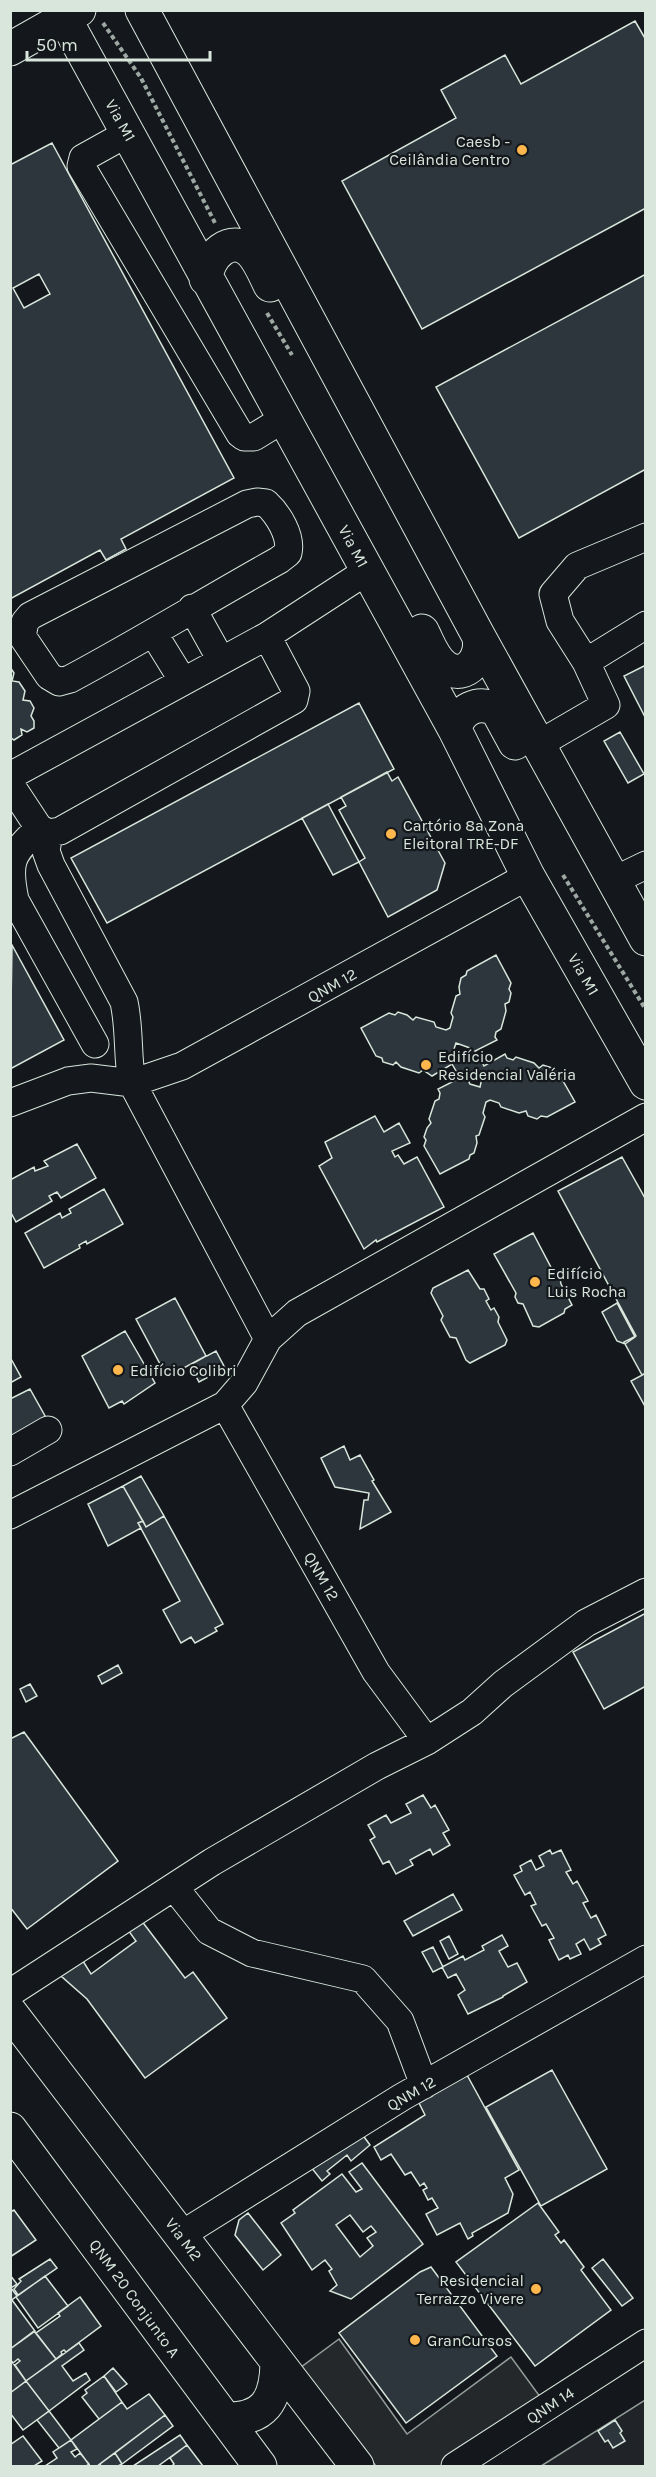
<svg xmlns="http://www.w3.org/2000/svg" width="656" height="2477" font-family="Karla,sans-serif">
<style>
.green{fill:#202428;stroke:#939e99;stroke-width:1.5}
.parking{fill:#24282b;stroke:#939e99;stroke-width:1.5}
.building{fill:#2c363c;stroke:#d8e6dc;stroke-width:1.5;fill-rule:evenodd}
.lines{fill:none;stroke-linecap:round;stroke-linejoin:round}
.minor-casing{stroke:#d8e6dc;stroke-width:29}
.major-casing{stroke:#d8e6dc;stroke-width:35}
.path{stroke:#9da8a2;stroke-width:4;stroke-dasharray:4.5 3;stroke-linecap:butt}
.minor{stroke:#14181c;stroke-width:27}
.major{stroke:#14181c;stroke-width:33}
.poi-dot{fill:#ffb74d;stroke:#14181c;stroke-width:2}
.labels{text-anchor:middle;stroke-width:4.5;stroke-linejoin:round;paint-order:stroke}
.street-label{font-size:16px;fill:#d8e6dc;stroke:#14181c}
.poi-label{font-size:16px;fill:#d8e6dc;stroke:#14181c;text-anchor:start}
</style>
<rect width="100%" height="100%" fill="#14181c"/>
<path class="green" d="M645,2400V2466H541Z"/>
<path class="parking" d="M339,2339L407,2434L511,2357L541,2398L446,2466H376L300,2368Z"/>
<path class="building" d="M635,21L646,40V208L422,329L342,181L456,118L441,90L505,55L521,84Z
M52,143L234,478L121,539L126,549L106,560L100,550L10,599V165ZM39,274L50,294L24,308L13,288Z
M646,274V469L519,538L436,387Z
M646,665V719L624,676Z
M10,667L14,673L12,681L19,682L25,691L23,700L30,701L34,708L31,716L34,721V728L27,732L21,729L22,735L14,740L10,737Z
M359,703L394,769L107,923L71,858Z
M620,732L644,774L628,783L604,741Z
M387,772L392,781L398,777L445,863L437,890L388,917L359,862L365,858L339,810L346,806L341,797Z
M328,804L359,862L333,875L302,818Z
M12,945L64,1040L12,1068L10,1065Z
M496,955L511,983L509,989L511,993L509,1002L505,1004L506,1011L501,1029L496,1032L495,1037L497,1040L475,1051L484,1066L505,1054L507,1058L513,1060L516,1057L534,1063L539,1068L543,1065L552,1068L559,1074L575,1102L547,1117L541,1116L537,1119L528,1116L526,1111L519,1113L501,1107L499,1103L490,1100L486,1102L483,1113L485,1117L479,1135L476,1136L477,1143L474,1153L470,1155L469,1159L440,1174L424,1146L426,1140L424,1137L427,1128L431,1123L429,1119L435,1101L439,1099L440,1093L438,1089L460,1078L452,1064L432,1076L423,1070L419,1073L401,1067L396,1062L393,1065L383,1062L382,1058L376,1056L361,1028L389,1013L395,1015L398,1012L407,1015L413,1020L416,1017L434,1022L436,1027L446,1030L450,1028L453,1017L451,1013L456,996L460,994L459,987L461,978L466,975L467,971ZM456,1043L470,1048L469,1051L459,1057L452,1055ZM479,1072L482,1078L480,1087L470,1084L467,1078Z
M375,1116L384,1132L399,1123L410,1143L392,1151L395,1157L398,1155L404,1164L417,1157L444,1207L377,1242L376,1240L364,1249L319,1166L332,1158L325,1142Z
M77,1144L96,1178L61,1198L57,1192L49,1196L52,1201L16,1222L10,1211V1180L34,1167L35,1171L48,1166L44,1161Z
M622,1157L646,1200V1373L642,1375L624,1342L636,1336L558,1191Z
M104,1189L123,1224L87,1244L86,1241L79,1245L80,1248L44,1268L25,1233L60,1213L62,1218L71,1213L69,1209Z
M533,1233L554,1273L559,1274L561,1284L572,1305L565,1309L564,1313L539,1327L533,1326L523,1304L518,1303L515,1297L516,1293L494,1254Z
M468,1270L480,1289H484L489,1299L486,1301L491,1310L494,1308L499,1317L498,1322L507,1340L505,1345L470,1363L466,1360L456,1338L450,1337L441,1320L443,1316L431,1293L433,1288Z
M175,1298L206,1356L167,1377L136,1319Z
M617,1303L635,1337L625,1344L617,1341L602,1312Z
M125,1331L155,1383L124,1404L122,1401L109,1408L82,1356Z
M216,1351L225,1368L199,1382L190,1365L206,1356L205,1355L207,1356Z
M10,1357L21,1377L10,1383Z
M646,1373V1408L631,1381Z
M30,1389L49,1423L10,1444V1399Z
M344,1446L350,1460L360,1455L374,1480L372,1481L391,1512L360,1529L364,1500H368L369,1493L335,1487L321,1458Z
M141,1476L164,1516L146,1527L123,1486Z
M123,1486L143,1521L138,1523L141,1528L108,1546L88,1504Z
M164,1516L223,1624L215,1628L217,1631L195,1643L191,1637L181,1643L163,1610L180,1601L138,1523L143,1521L146,1527Z
M646,1613V1686L604,1709L573,1652Z
M118,1665L122,1673L102,1684L98,1676Z
M30,1684L37,1696L26,1702L20,1689Z
M24,1732L118,1861L27,1929L10,1907V1739Z
M423,1795L431,1808L435,1805L449,1830L443,1833L450,1845L433,1855L430,1849L410,1860L413,1865L396,1874L389,1861L383,1864L370,1840L375,1837L368,1825L386,1815L391,1823L411,1813L406,1804Z
M550,1850L552,1854L561,1850L571,1870L566,1872L573,1884L577,1881L588,1901L583,1903L591,1918L596,1915L606,1935L598,1939L601,1944L590,1950L584,1939L576,1944L581,1954L570,1959L568,1955L559,1960L549,1940L554,1938L546,1924L542,1926L531,1906L536,1904L530,1892L525,1895L514,1875L522,1871L520,1866L531,1860L536,1870L544,1866L539,1856Z
M453,1894L462,1910L413,1936L404,1921Z
M141,1920L185,1978L193,1972L227,2018L145,2078L87,1999L61,1976L83,1961L91,1974L136,1941L128,1930Z
M502,1935L508,1946L499,1951L508,1967L517,1963L527,1982L503,1996V1997L468,2014L458,1995L465,1990L456,1974L448,1978L442,1967L463,1956L465,1960L484,1950L482,1946Z
M449,1936L458,1954L449,1959L440,1941Z
M433,1947L443,1967L433,1972L422,1952Z
M552,2070L607,2169L541,2206L486,2107Z
M467,2075L519,2170L505,2178L513,2194L508,2213L472,2233L473,2236L468,2239L460,2223L437,2235L426,2214L438,2208L432,2198L428,2200L423,2190L427,2188L424,2183L420,2186L411,2172L405,2175L391,2154L381,2160L374,2147L425,2115L419,2103Z
M359,2130L370,2145L351,2161L347,2155L327,2171L330,2174L322,2181L310,2166Z
M362,2163L423,2244L351,2299L330,2291L337,2285L329,2271L332,2269L325,2260L312,2270L281,2223L295,2213L293,2210L342,2174L356,2192L362,2189L349,2172ZM350,2215L363,2232L371,2226L376,2232L367,2238L373,2246L360,2257L336,2225Z
M538,2203L559,2232L555,2235L561,2243L564,2240L584,2267L581,2270L611,2310L535,2366L456,2262Z
M14,2210L36,2240L10,2257V2212Z
M248,2213L281,2255L263,2270L235,2235L239,2220Z
M50,2259L57,2268L18,2295L14,2289L21,2281L19,2279Z
M603,2259L633,2298L622,2306L592,2268Z
M431,2267L497,2356L406,2423L339,2333L420,2272Z
M10,2275L17,2284L11,2288L17,2296L10,2301Z
M45,2276L68,2306L38,2328L16,2297Z
M80,2297L101,2326L66,2352L64,2350L61,2352L62,2354L56,2359L36,2333L60,2316L58,2313Z
M12,2300L35,2331L10,2349V2301Z
M34,2331L56,2359L26,2381L15,2365L20,2361L18,2359L13,2363L10,2359V2349Z
M79,2343L84,2350L62,2366L73,2381L86,2373L90,2380L49,2411L26,2381Z
M10,2359L26,2381L10,2393Z
M113,2368L127,2384L116,2392L104,2376Z
M104,2376L122,2402L99,2419L82,2397L87,2393L85,2390Z
M26,2381L49,2411L23,2430L10,2413V2393Z
M149,2394L165,2415L97,2466H90L71,2440L122,2402L127,2409Z
M49,2411L71,2440L59,2448L37,2420Z
M165,2415L173,2426L122,2464L115,2453Z
M615,2420L622,2431L620,2433L625,2441L613,2448L608,2440L605,2442L598,2431Z
M180,2435L187,2445L158,2466H133Z
M23,2436L42,2461L34,2466H10V2445Z
M71,2440L77,2449L71,2452L75,2457L80,2453L89,2464L86,2466H45L57,2458L53,2452Z
M187,2445L203,2466H172L174,2464L170,2458Z
M115,2453L122,2464L118,2466H101L100,2464Z"/>
<g class="lines">
<defs>
<path id="minor" d="M128,133L83,158L81,166L240,434L244,437H254L285,418
M257,502L266,503C278,514 292,536 288,553L279,560C209,599 141,641 70,679L59,682L49,676L22,636L25,622L30,616L247,504Z
M192,608L221,660
M154,634L183,681
M586,662L560,621L553,594L577,566L646,537
M539,744L606,705L586,662L646,625
M10,776L267,636L367,571
M10,784L39,828L49,833L60,831L294,700L296,691L267,636
M39,828C11,855 7,861 15,900L95,1044
M49,833L46,851L51,865L124,1002C130,1029 127,1056 132,1083L268,1339
M615,880L646,865
M10,1103L68,1081L91,1078L132,1083L182,1066L528,876
M225,1405L376,1672L427,1741
M10,1452L48,1430
M10,1515L225,1405L244,1383L268,1339L297,1313L646,1117
M174,1887L209,1931L252,1953L363,1979L400,2021L424,2085
M10,1993L212,1862L377,1766L427,1741L472,1712L503,1684L586,1623L646,1592
M181,2235L402,2097L646,1959
M455,2466L646,2343"/>
<path id="major" d="M60,10L455,730L528,876L646,1083
M142,10L478,635L646,939
M10,49L79,10
M206,279C207,256 231,233 251,252C259,260 265,275 270,285
M422,631C428,642 433,659 445,667C467,682 485,655 478,635
M455,730C459,709 478,700 497,710L515,743
M10,2012L357,2466
M10,2129L260,2466
M225,2419C265,2420 276,2400 277,2364"/>
</defs>
<use href="#minor" class="minor-casing"/>
<use href="#major" class="major-casing"/>
<path class="path" d="M103,23L141,78L215,223
M267,313L292,355
M563,875L646,1010"/>
<use href="#minor" class="minor"/>
<use href="#major" class="major"/>
</g>
<g class="poi-dot">
<circle cx="522" cy="150" r="6"/>
<circle cx="391" cy="834" r="6"/>
<circle cx="426" cy="1065" r="6"/>
<circle cx="535" cy="1282" r="6"/>
<circle cx="118" cy="1370" r="6"/>
<circle cx="536" cy="2289" r="6"/>
<circle cx="415" cy="2340" r="6"/>
</g>
<g class="labels">
<g class="street-label">
<text transform="translate(121 120) rotate(61)" y="6">Via M1</text>
<text transform="translate(354 546) rotate(62)" y="6">Via M1</text>
<text transform="translate(584 974) rotate(60)" y="6">Via M1</text>
<text transform="translate(332 985) rotate(-29)" y="6">QNM 12</text>
<text transform="translate(322 1576) rotate(60)" y="6">QNM 12</text>
<text transform="translate(411 2093) rotate(-30)" y="6">QNM 12</text>
<text transform="translate(184 2239) rotate(53)" y="6">Via M2</text>
<text transform="translate(135 2298) rotate(54)" y="6">QNM 20 Conjunto A</text>
<text transform="translate(550 2405) rotate(-33)" y="6">QNM 14</text>
</g>
<g class="poi-label">
<text x="510" y="147" text-anchor="end">Caesb -<tspan x="510" dy="18">Ceilândia Centro</tspan></text>
<text x="403" y="831">Cartório 8ª Zona<tspan x="403" dy="18">Eleitoral TRE-DF</tspan></text>
<text x="438" y="1062">Edifício<tspan x="438" dy="18">Residencial Valéria</tspan></text>
<text x="547" y="1279">Edifício<tspan x="547" dy="18">Luis Rocha</tspan></text>
<text x="130" y="1376">Edifício Colibri</text>
<text x="524" y="2286" text-anchor="end">Residencial<tspan x="524" dy="18">Terrazzo Vivere</tspan></text>
<text x="427" y="2346">GranCursos</text>
</g>
</g>
<rect width="656" height="2477" fill="none" stroke="#d8e6dc" stroke-width="24"/>
<path d="M27 51v9h183v-9" fill="none" stroke="#d8e6dc" stroke-width="3"/>
<text x="36" y="51" font-size="18" fill="#d8e6dc" stroke="#14181c" stroke-width="4.5" paint-order="stroke">50 m</text>
</svg>
